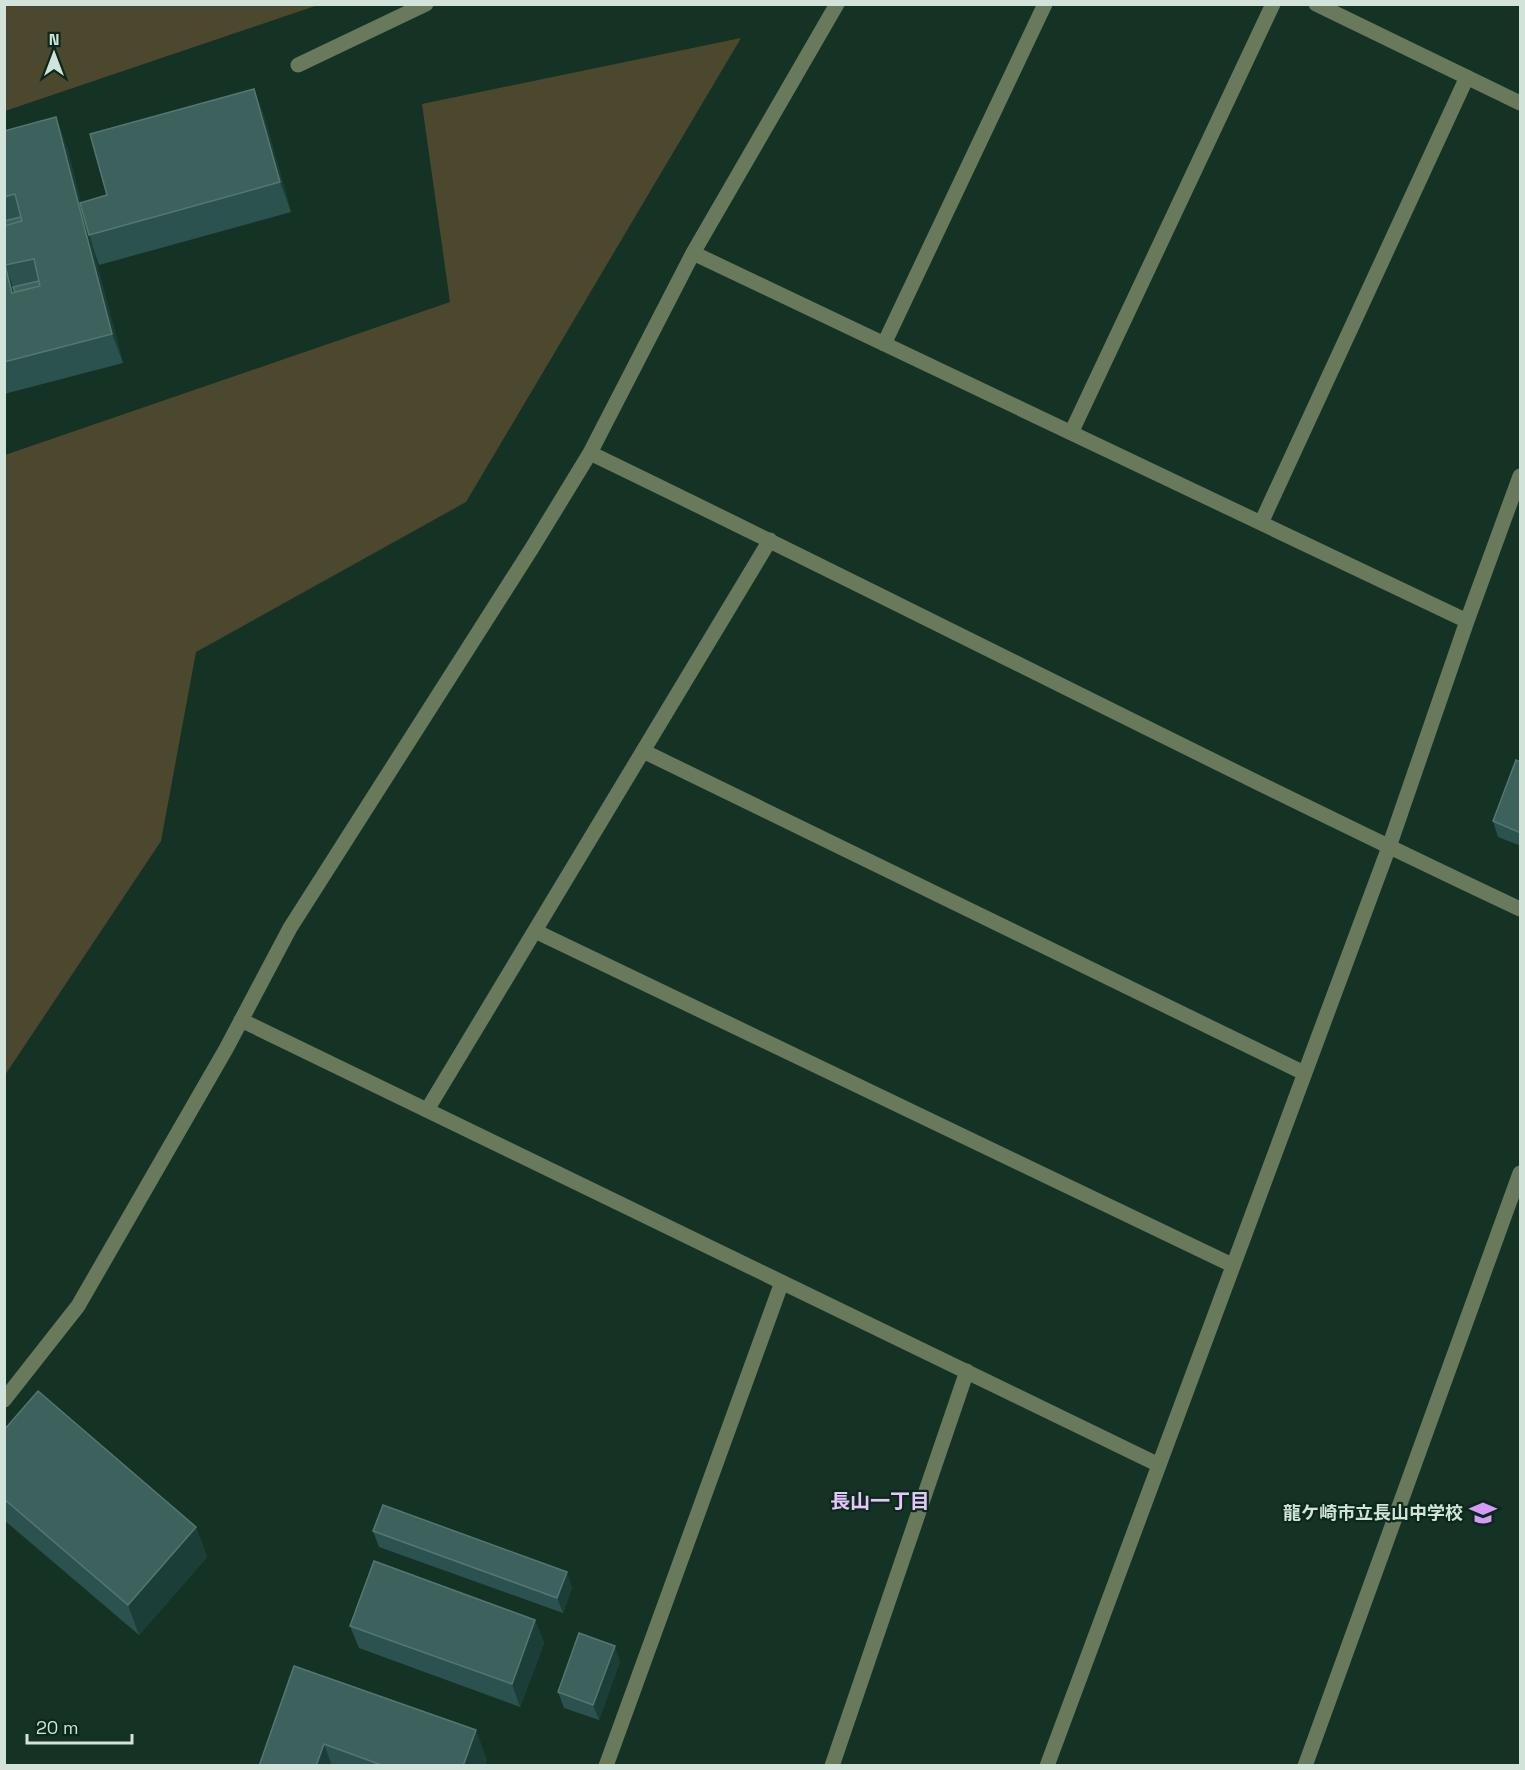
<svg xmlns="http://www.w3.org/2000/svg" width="1525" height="1770" font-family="'Space Grotesk','Noto Sans JP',sans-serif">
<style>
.green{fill:#4c482e}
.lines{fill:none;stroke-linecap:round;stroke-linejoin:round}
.minor{stroke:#69795b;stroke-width:15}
.wall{fill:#2c524f}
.shaded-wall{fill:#1b3f38}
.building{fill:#3d625e;stroke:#557671;stroke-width:1.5;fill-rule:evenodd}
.labels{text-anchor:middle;stroke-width:4.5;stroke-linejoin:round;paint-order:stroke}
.poi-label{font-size:18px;font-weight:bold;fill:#d2e3d9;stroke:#0a291b;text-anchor:end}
.neighbourhood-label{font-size:20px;font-weight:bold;fill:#e7c6fb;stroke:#0a291b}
</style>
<rect width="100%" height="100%" fill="#153325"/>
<path class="green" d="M5,4H318V5L5,111Z
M741,38L466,502L196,652L161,841L5,1075V455L450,302L422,104Z"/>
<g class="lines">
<path class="minor" d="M1316,4L1520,103
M298,65L426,4
M693,253L1467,621
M884,344L1045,4
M1071,433L1273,4
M590,453C901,603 1208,762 1520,909
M1261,523L1467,77
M643,751L1304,1073
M535,931L1232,1265
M241,1020L1159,1465
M427,1110L770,540
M4,1400L78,1306L226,1049L290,928L532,548L590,453L693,253L837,4
M606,1766L782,1282
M832,1766L967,1371
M1047,1766L1389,847L1467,621L1520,476
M1305,1766L1520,1173"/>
</g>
<path class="wall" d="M254,89L265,119L291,212L99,265L91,242L123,363L4,394V131L67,147L81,203L107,195Z
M1521,762V846L1498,837L1493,821Z
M4,1430L196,1527L207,1557L139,1635L4,1520Z
M373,1531L572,1587L563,1613L379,1547Z
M535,1620L544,1643L520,1707L359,1648L350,1626Z
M620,1661L599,1720L564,1708L558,1692Z
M294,1666L487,1760L485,1766H259Z"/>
<path class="shaded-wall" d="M254,89L265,119L291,212L280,182Z
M56,117L67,147L123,363L112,334Z
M5,265L16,295L12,293Z
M196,1527L207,1557L139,1635L128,1605Z
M567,1572L572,1587L563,1613L557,1598Z
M535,1620L544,1643L520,1707L512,1684Z
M615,1646L620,1661L599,1720L593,1705Z
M476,1730L487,1760L485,1766H463Z
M324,1744L332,1766H316Z"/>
<path class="building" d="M254,89L280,182L89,235L80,203L107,195L90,134Z
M56,117L112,334L4,362V226L22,221L15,194L4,197V131ZM34,259L40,286L12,293L5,265Z
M21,217L22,221L4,226V221Z
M39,281L40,286L15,292L13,287Z
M1516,760L1521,762V833L1493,821Z
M38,1391L196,1527L128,1605L4,1499V1430Z
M383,1505L567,1572L557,1598L373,1531Z
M374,1561L535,1620L512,1684L350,1626Z
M579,1633L615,1646L593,1705L558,1692Z
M294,1666L476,1730L463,1766H384L324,1744L316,1766H259Z"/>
<defs>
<symbol id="school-bare" viewBox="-9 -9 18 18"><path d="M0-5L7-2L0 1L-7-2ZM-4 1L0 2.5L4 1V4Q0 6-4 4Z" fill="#d69bfa" stroke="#0a291b" stroke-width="2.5" paint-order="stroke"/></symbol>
</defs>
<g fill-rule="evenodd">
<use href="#school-bare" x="1464" y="1494" width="38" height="38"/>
</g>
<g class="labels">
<g class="poi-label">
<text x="1463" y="1519">龍ケ崎市立長山中学校</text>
</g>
<g class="neighbourhood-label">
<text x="880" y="1508">長山一丁目</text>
</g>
</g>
<rect width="1525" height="1770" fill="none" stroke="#d2e3d9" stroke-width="12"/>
<g transform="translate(54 54)" stroke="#0a291b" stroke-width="4.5" paint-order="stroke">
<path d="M0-4.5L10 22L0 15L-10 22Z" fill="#d2e3d9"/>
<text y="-9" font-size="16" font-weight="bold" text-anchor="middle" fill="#d2e3d9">N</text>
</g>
<path d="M27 1734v9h105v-9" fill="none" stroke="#d2e3d9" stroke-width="3"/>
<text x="36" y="1734" font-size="18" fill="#d2e3d9" stroke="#0a291b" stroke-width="4.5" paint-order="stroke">20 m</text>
</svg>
